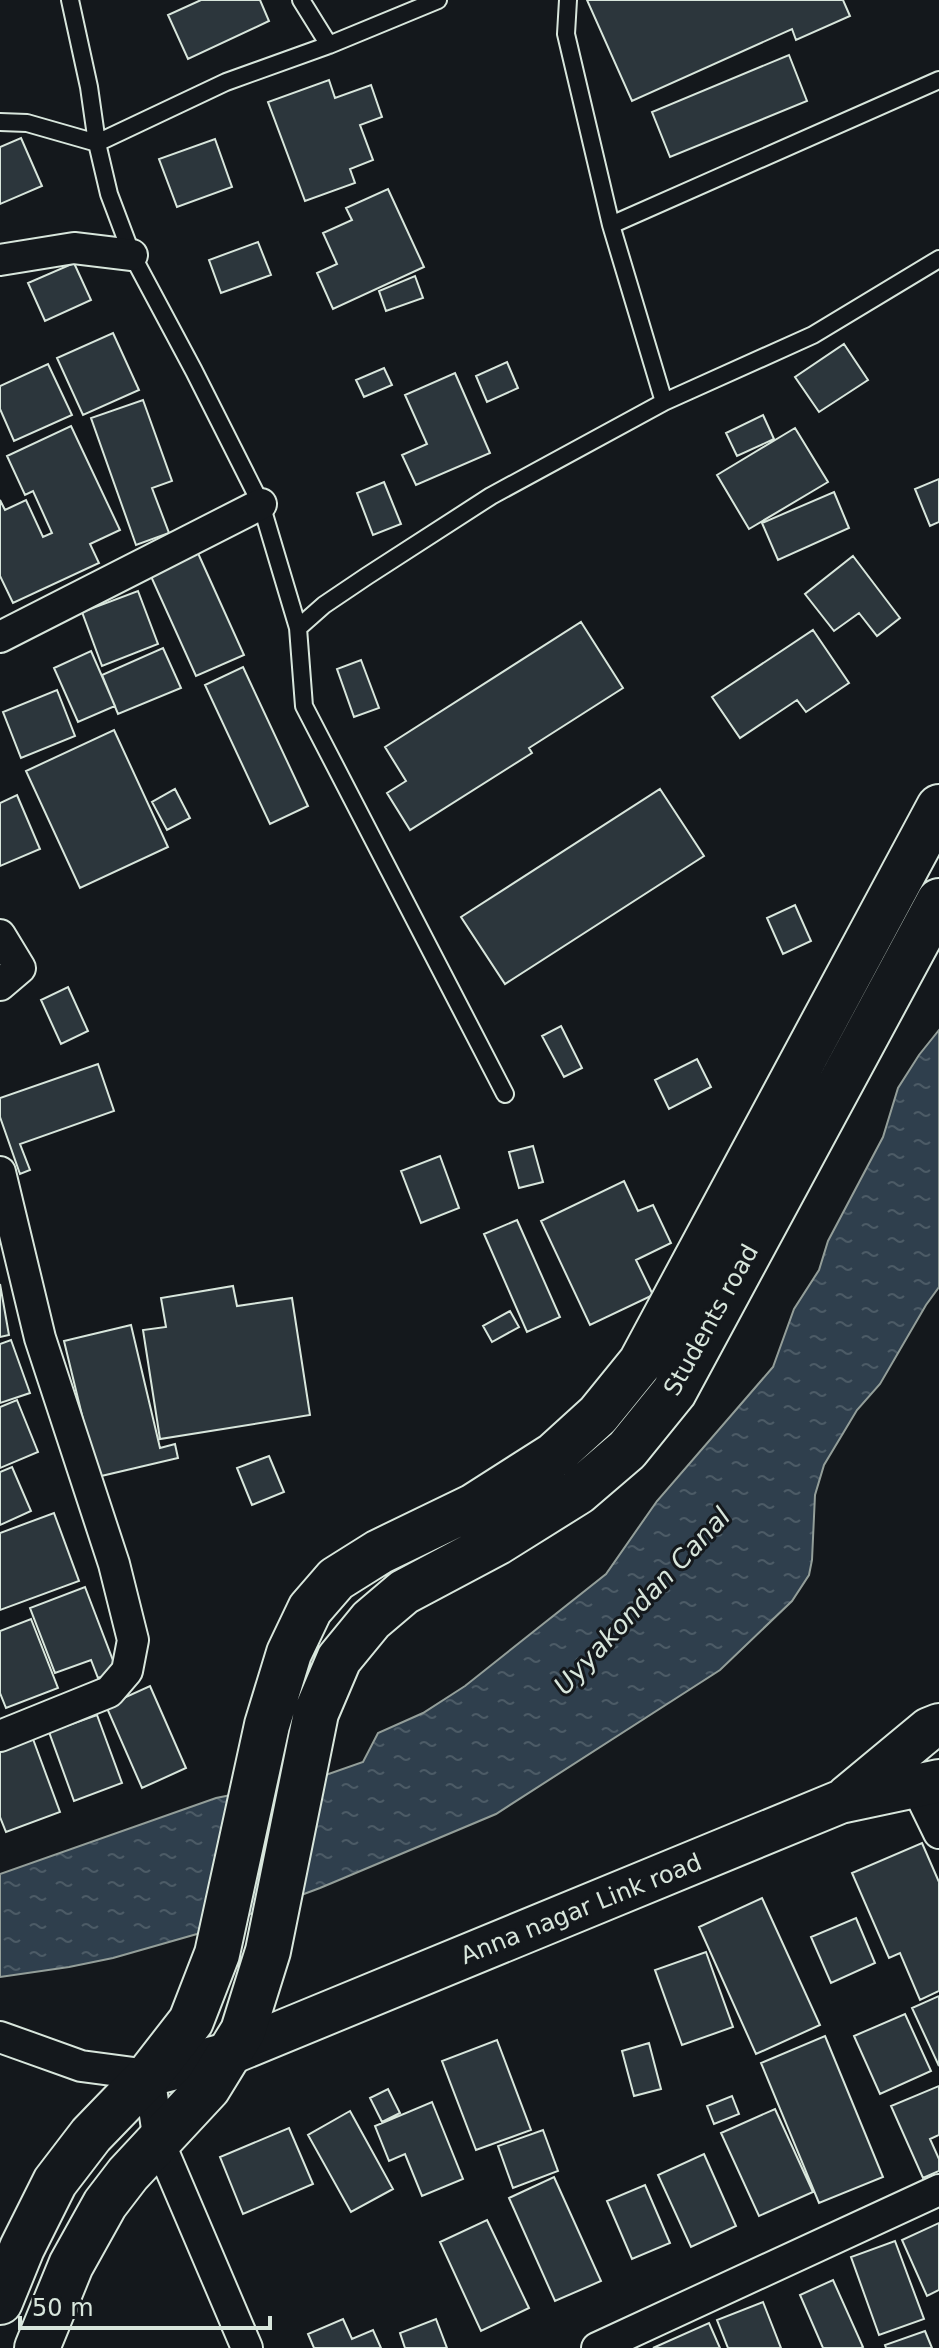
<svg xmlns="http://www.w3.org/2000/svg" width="939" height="2348" font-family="'DejaVu Sans',sans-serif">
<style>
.water{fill:url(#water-ripples);stroke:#939e99;stroke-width:2}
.building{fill:#2c363c;stroke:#d8e6dc;stroke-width:2}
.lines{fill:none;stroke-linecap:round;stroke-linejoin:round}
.lane-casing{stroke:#d8e6dc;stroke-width:20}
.street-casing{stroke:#d8e6dc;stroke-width:34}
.secondary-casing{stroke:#d8e6dc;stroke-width:46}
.primary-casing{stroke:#d8e6dc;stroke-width:48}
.lane{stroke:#14181c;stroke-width:16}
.street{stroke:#14181c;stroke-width:30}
.secondary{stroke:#14181c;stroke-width:42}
.primary{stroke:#14181c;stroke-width:44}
.labels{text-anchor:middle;stroke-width:6;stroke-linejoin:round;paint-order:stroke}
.street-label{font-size:24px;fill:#d8e6dc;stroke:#14181c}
.water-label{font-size:26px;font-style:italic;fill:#d8e6dc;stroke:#14181c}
</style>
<defs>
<pattern id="water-ripples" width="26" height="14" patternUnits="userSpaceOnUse" patternTransform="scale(2)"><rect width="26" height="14" fill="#2f3f4d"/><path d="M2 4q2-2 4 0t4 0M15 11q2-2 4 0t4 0" fill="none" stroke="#4c5b66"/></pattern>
</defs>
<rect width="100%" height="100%" fill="#14181c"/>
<path class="water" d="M939,1030V1287L926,1305L880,1384L857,1410L824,1465L815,1495L812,1560L809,1575L792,1601L720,1670L496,1814L320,1888L197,1934L113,1958L69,1967L0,1977V1874L216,1798L320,1777L363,1762L378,1733L423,1713L465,1686L606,1574L657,1501L773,1367L794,1309L819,1270L828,1241L883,1137L898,1088L919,1055Z"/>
<path class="building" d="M201,0H260L269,21L188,59L168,15Z
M587,0H843L850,16L796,40L792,29L632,101Z
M789,55L807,101L670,157L652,112Z
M329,80L335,98L371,85L382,117L360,125L373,160L350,169L355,183L305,201L268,102Z
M21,138L42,186L0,204V147Z
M215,139L232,187L177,207L159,159Z
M388,189L424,267L333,309L317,273L337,264L323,233L352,220L346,208Z
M258,242L271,275L221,293L209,260Z
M74,263L91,300L45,321L28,283Z
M415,276L423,298L386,311L379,291Z
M113,333L139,390L83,415L57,358Z
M844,344L868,380L819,412L795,377Z
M507,362L518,388L487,402L476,376Z
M48,364L72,415L14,441L0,409V386Z
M384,368L392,385L364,397L356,380Z
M455,373L490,453L416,485L402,455L427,444L405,395Z
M143,400L172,481L152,488L169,533L136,545L91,418Z
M763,415L774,439L737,456L726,433Z
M71,426L120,530L90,544L99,563L13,603L0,576V500L5,510L26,500L43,537L52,533L33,491L25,495L7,456Z
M795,428L828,482L749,529L717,475Z
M939,479V522L930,526L915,489Z
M384,482L401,524L373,535L357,493Z
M834,492L849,528L778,560L762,523Z
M197,551L244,655L196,676L149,572Z
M853,556L900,618L877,636L859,613L834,631L805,594Z
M138,591L158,644L102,666L82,612Z
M581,622L623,688L529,748L532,753L410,830L387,793L406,781L385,747Z
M813,630L849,683L806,712L797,700L740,738L712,697Z
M163,648L181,688L118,714L102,675Z
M91,651L115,706L78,722L54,668Z
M361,660L379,708L354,717L337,669Z
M243,667L308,806L270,824L205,685Z
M57,690L75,736L21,758L3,712Z
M114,730L168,847L80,888L26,771Z
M175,789L190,818L167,830L152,802Z
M660,789L704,856L505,984L461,917Z
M17,795L40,849L0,866V803Z
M795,905L811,941L783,954L767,918Z
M68,987L88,1031L61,1044L41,1000Z
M561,1026L582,1068L564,1077L542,1036Z
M697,1059L711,1087L669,1109L655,1080Z
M98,1064L114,1111L20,1144L30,1170L20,1174L0,1117V1098Z
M533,1146L543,1182L519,1188L509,1152Z
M440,1156L459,1208L421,1223L401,1171Z
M624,1181L638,1211L653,1205L671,1243L636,1260L653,1295L590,1325L541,1221Z
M517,1220L560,1317L527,1332L484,1234Z
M0,1284L9,1335L0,1337Z
M233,1286L237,1306L292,1298L310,1415L160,1439L143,1330L166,1327L161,1298Z
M510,1311L519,1327L492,1342L483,1326Z
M131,1325L160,1448L175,1444L178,1458L97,1477L64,1341Z
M11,1340L30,1393L0,1403V1344Z
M17,1400L38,1452L0,1468V1407Z
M269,1456L284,1492L252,1505L237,1468Z
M12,1467L31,1511L0,1525V1472Z
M54,1513L79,1581L0,1610V1533Z
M85,1587L117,1671L98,1678L91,1660L55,1673L30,1608Z
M31,1619L58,1688L6,1708L0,1693V1631Z
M150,1686L186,1768L142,1788L106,1706Z
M97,1715L122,1783L74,1801L49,1732Z
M33,1739L60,1812L6,1832L0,1817V1752Z
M922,1843L939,1882V1991L920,2000L900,1953L889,1958L852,1873Z
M762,1898L820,2025L756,2054L699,1927Z
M856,1918L875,1963L831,1983L811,1937Z
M706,1952L733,2027L682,2045L655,1970Z
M939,1996V2066L912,2008Z
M905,2014L931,2071L880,2094L854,2036Z
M825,2036L883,2177L819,2203L761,2063Z
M497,2040L531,2130L476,2150L442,2061Z
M649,2043L661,2089L634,2096L622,2051Z
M939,2086V2135L930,2139L939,2159V2171L923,2178L891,2106Z
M388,2089L400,2113L382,2122L370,2098Z
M732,2096L739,2114L714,2124L707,2106Z
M432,2102L463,2179L422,2196L405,2154L389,2161L375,2126Z
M775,2109L813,2192L759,2216L721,2133Z
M350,2111L393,2189L351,2212L308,2135Z
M289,2128L313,2184L243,2214L220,2157Z
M543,2130L558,2171L513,2188L498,2146Z
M704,2154L736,2226L691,2247L658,2175Z
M554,2177L601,2281L555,2301L509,2198Z
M645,2185L670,2243L632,2259L607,2201Z
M487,2220L529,2308L481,2331L440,2242Z
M939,2223V2290L927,2296L902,2240Z
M895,2241L924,2319L879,2335L851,2257Z
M833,2280L863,2347L861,2348H823L800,2295Z
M763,2302L781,2348H728L717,2320Z
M343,2319L352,2339L373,2330L381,2348H314L308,2334Z
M436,2319L447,2348H405L400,2333Z
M709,2323L720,2348H653Z
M925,2331L932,2348H886L885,2345Z"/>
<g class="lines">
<defs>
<path id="lane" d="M70,0L89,87L97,143L109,194L132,255L194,371L261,504L298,628L324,605L367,576L491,496L664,402L813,335L939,259
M301,0L329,45
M568,0L566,34L611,225L664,402
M0,122L27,123L97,143L226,82L329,45L438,0
M611,225L939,80
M298,628L304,706L505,1094"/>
<path id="street" d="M0,260L74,248L132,255
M0,637L261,504
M0,935L20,968L0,985
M0,1172L40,1338L114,1564L133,1640L127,1671L109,1692L0,1736
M916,1786L939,1833
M0,2037L81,2066L149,2075L159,2142L247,2348
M597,2348L939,2190"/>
<path id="secondary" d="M847,1797L929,1729L939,1725
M149,2075L228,2054L840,1802L939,1781"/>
<path id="primary" d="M0,2302L22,2248L55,2182L91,2135L149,2075L191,2021L217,1954L267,1725L289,1653L310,1609L336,1579L379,1552L474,1506L554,1455L598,1415L641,1362L939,807
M37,2348L71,2265L105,2204L128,2174L208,2088L243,2031L268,1951L316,1713L339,1659L371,1620L404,1592L498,1542L578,1492L627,1450L674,1392L939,901"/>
</defs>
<use href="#lane" class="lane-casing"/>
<use href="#street" class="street-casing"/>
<use href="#secondary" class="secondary-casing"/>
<use href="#primary" class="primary-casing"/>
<use href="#lane" class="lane"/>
<use href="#street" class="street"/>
<use href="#secondary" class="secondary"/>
<use href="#primary" class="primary"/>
</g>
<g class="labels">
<g class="street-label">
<text transform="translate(711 1320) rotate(-61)" y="8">Students road</text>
<text transform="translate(581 1909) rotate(-22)" y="8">Anna nagar Link road</text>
</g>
<g class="water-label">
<text transform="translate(642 1601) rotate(-47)" y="9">Uyyakondan Canal</text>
</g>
</g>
<path d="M20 2316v12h250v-12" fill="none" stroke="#d8e6dc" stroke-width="4"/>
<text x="32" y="2316" font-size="24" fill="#d8e6dc" stroke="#14181c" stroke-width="6" paint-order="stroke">50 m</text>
</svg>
